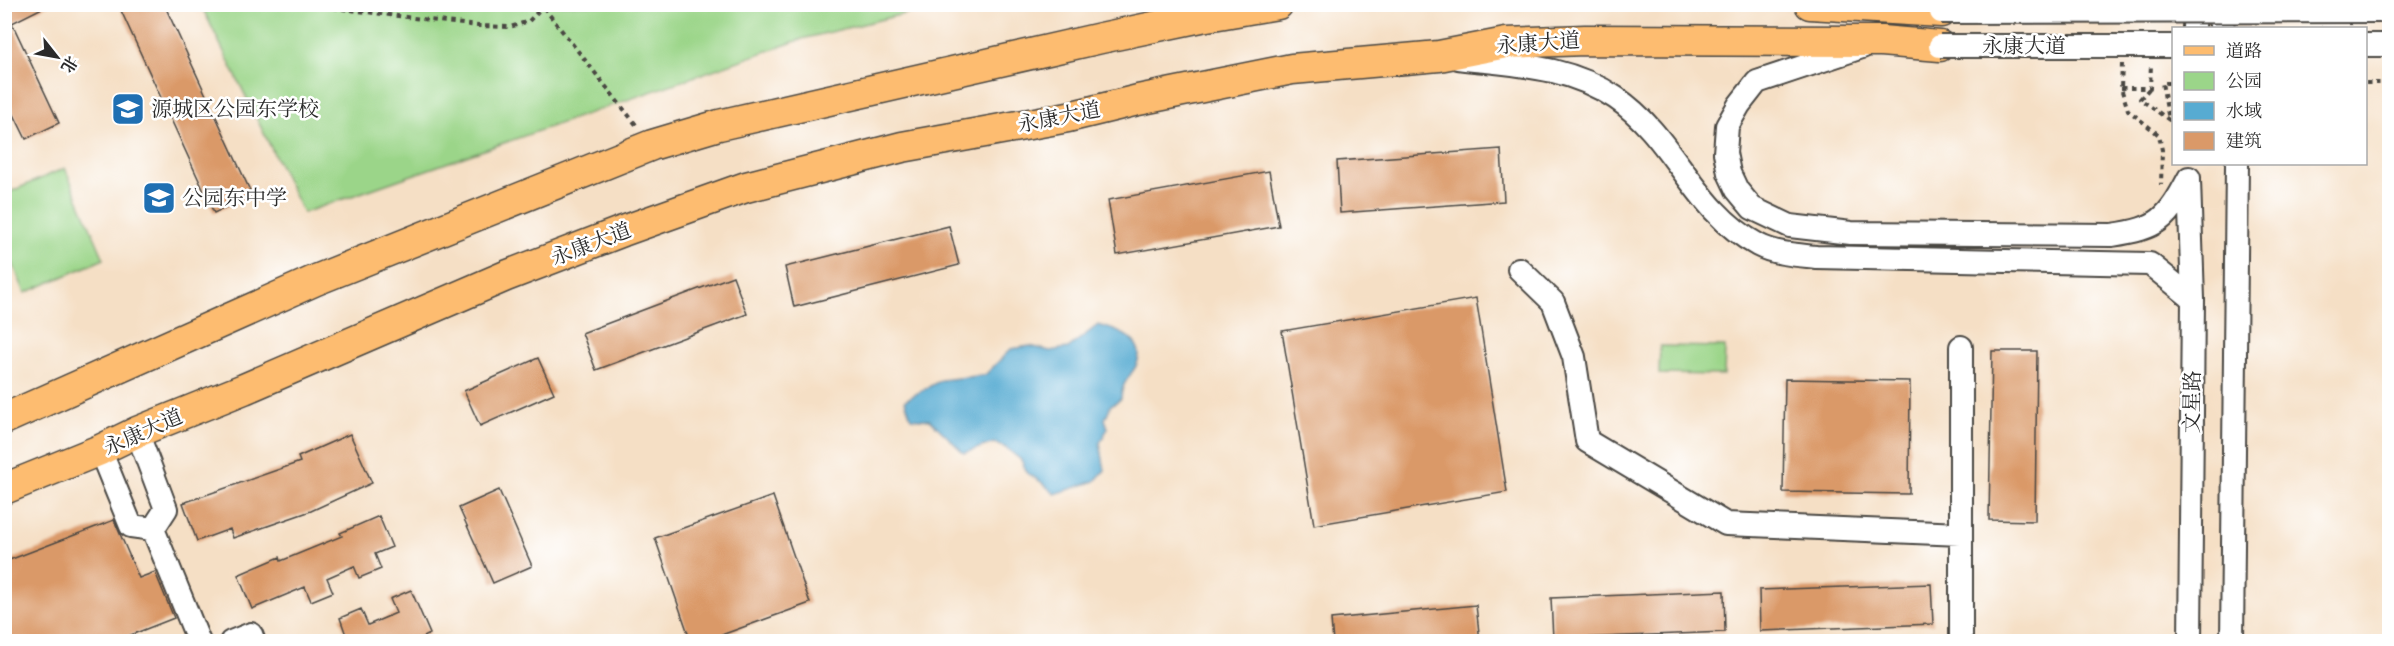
<svg xmlns="http://www.w3.org/2000/svg" width="2394" height="646" font-family="'IM FELL English','Noto Serif SC',serif">
<style>
.green{fill:#9bd589;stroke:#63805a;stroke-width:1.5}
.water{fill:#57abd2;stroke:#416b7e;stroke-width:1.5}
.building{fill:#da9968}
.lines{fill:none;stroke-linecap:round;stroke-linejoin:round}
.minor-casing{stroke:#494642;stroke-width:26}
.major-casing{stroke:#494642;stroke-width:33}
.path{stroke:#494642;stroke-width:4;stroke-dasharray:4.5 4.5;stroke-linecap:butt}
.minor{stroke:#fff;stroke-width:22}
.major{stroke:#fdbc6f;stroke-width:30}
.minor-bridge-casing{stroke:#494642;stroke-width:26;stroke-linecap:butt}
.minor-bridge{stroke:#fff;stroke-width:22}
.labels{text-anchor:middle;stroke-width:5;stroke-linejoin:round;paint-order:stroke}
.street-label{font-size:21px;fill:#2b2b2b;stroke:#fff}
.poi-label{font-size:21px;fill:#2b2b2b;stroke:#fff;text-anchor:start}
</style>
<rect width="100%" height="100%" fill="#fff"/>
<filter id="ink" filterUnits="userSpaceOnUse"><feTurbulence type="fractalNoise" baseFrequency=".0167" numOctaves="2"/><feDisplacementMap in="SourceGraphic" scale="12" xChannelSelector="R" yChannelSelector="G"/><feConvolveMatrix kernelMatrix="1 2 1 2 8 2 1 2 1" color-interpolation-filters="sRGB"/></filter>
<filter id="wash" filterUnits="userSpaceOnUse"><feTurbulence type="fractalNoise" baseFrequency=".008" numOctaves="4" result="noise"/><feDisplacementMap in="SourceGraphic" scale="24" xChannelSelector="R" yChannelSelector="G"/><feGaussianBlur stdDeviation="1.35" result="paint"/><feColorMatrix in="noise" values="0 0 0 0 0 0 0 0 0 0 0 0 0 0 0 0 0 1.4 0 .05"/><feComposite in="paint" operator="in"/></filter>
<g filter="url(#wash)">
<rect width="100%" height="100%" fill="#f5dfc5"/>
<path class="green" d="M201,5H940L802,39L303,213Z
M65,168L104,259L25,293L5,245V194Z
M1660,346L1725,347L1724,375L1659,374Z"/>
<path class="water" d="M1098,325C1117,330 1149,340 1136,366C1129,378 1121,384 1121,399L1111,405L1105,419L1108,428L1100,443L1105,470L1095,481L1055,494L1040,481L1028,474L1021,460L1006,448L994,443L964,453L930,420L911,418L905,400L941,380L985,375L1011,349L1030,346L1050,351L1068,348Z"/>
<g id="blocks">
<path class="building" d="M4,4H50L12,23L59,123L26,139L4,94Z
M118,4H164L252,195L214,213Z
M1501,149L1504,201L1340,213L1337,161Z
M1269,171L1279,226L1117,255L1108,200Z
M949,226L959,265L794,307L785,267Z
M733,276L747,314L596,370L582,333Z
M1476,298L1507,492L1314,525L1282,331Z
M1992,351H2037L2035,521L1989,520Z
M538,358L554,393L480,426L464,391Z
M1785,379L1910,381L1909,494L1783,492Z
M350,434L372,483L311,511L233,538L230,529L197,541L183,503L300,462L298,457Z
M499,490L532,566L493,583L459,508Z
M773,496L810,603L702,642H691L655,538Z
M379,516L392,547L375,554L381,569L359,578L354,566L327,578L333,592L311,601L305,587L252,609L238,575L280,557L281,561L342,536L340,533Z
M114,520L139,578L155,572L174,618L113,642H4V562Z
M1931,584L1933,624L1760,631L1759,590Z
M411,590L430,634L414,642H331L346,635L340,618L361,609L368,625L396,613L390,599Z
M1724,591L1725,632L1553,639L1551,598Z
M1476,605L1480,642H1333L1331,619Z"/>
</g>
</g>
<g filter="url(#ink)">
<use href="#blocks" fill-opacity="0" stroke="#494642" stroke-width="1.5"/>
<g class="lines">
<defs>
<path id="minor" d="M2213,4L2223,28
M2194,28L2195,4
M2366,45H2390
M1862,47L1757,82L1739,105L1727,126L1725,153L1729,173L1737,190L1752,208L1790,226L1851,233L2112,235C2159,228 2167,220 2189,178
M1458,58C1514,65 1568,65 1616,98C1675,138 1693,210 1758,245C1775,254 1798,255 1816,257L2150,264L2193,299
M2189,180L2193,299L2190,642
M1519,269L1553,302L1574,357L1587,441L1726,524L1961,534
M137,432L166,509L153,529
M100,450L131,526L153,529L199,642
M231,642L251,634L254,642
M1961,642V347
M2232,642L2237,164"/>
<path id="major" d="M1810,4L1941,12
M4,419L316,280L652,145L719,125L1101,38L1201,17L1278,4
M4,489L100,450L137,432L244,389L506,276L623,231L746,187L902,147L1068,117L1138,100L1292,69L1439,56L1506,43L1585,40L1881,41L1940,46"/>
</defs>
<use href="#minor" class="minor-casing"/>
<use href="#major" class="major-casing"/>
<path class="path" d="M325,4L334,8L478,26L510,27L529,21L545,4
M544,8L637,126
M2122,64L2121,88L2128,110L2159,135L2162,150L2161,185
M2366,83H2390
M2121,88H2150L2151,65
M2149,89L2140,99L2169,120L2162,83H2174"/>
<use href="#minor" class="minor"/>
<use href="#major" class="major"/>
<defs>
<path id="minor-bridge" d="M1941,12L2390,11
M1940,46H2174"/>
</defs>
<use href="#minor-bridge" class="minor-bridge-casing"/>
<use href="#minor-bridge" class="minor-bridge"/>
</g>
</g>
<defs>
<symbol id="school-square" viewBox="-11 -11 22 22"><rect x="-9" y="-9" width="18" height="18" rx="4" fill="#1f6fb2" stroke="#fff"/><path d="M0-5L7-2L0 1L-7-2ZM-4 1L0 2.5L4 1V4Q0 6-4 4Z" fill="#fff"/></symbol>
</defs>
<g fill-rule="evenodd">
<use href="#school-square" x="109" y="90" width="38" height="38"/>
<use href="#school-square" x="140" y="179" width="38" height="38"/>
</g>
<g class="labels">
<g class="street-label">
<text transform="translate(1538 43) rotate(-4)" y="7">永康大道</text>
<text x="2024" y="53">永康大道</text>
<text transform="translate(1059 117) rotate(-11)" y="7">永康大道</text>
<text transform="translate(591 244) rotate(-21)" y="7">永康大道</text>
<text transform="translate(2192 402) rotate(-89)" y="7">文星路</text>
<text transform="translate(143 432) rotate(-24)" y="7">永康大道</text>
</g>
<g class="poi-label">
<text x="151" y="116">源城区公园东学校</text>
<text x="182" y="205">公园东中学</text>
</g>
</g>
<rect width="2394" height="646" fill="none" stroke="#fff" stroke-width="24"/>
<rect x="2172" y="27" width="195" height="138" fill="#ffffff" stroke="#aaaaaa" stroke-width="1.5"/>
<rect x="2184" y="46" width="30" height="9" fill="#fdbc6f" stroke="#aaaaaa" stroke-width="1.5"/>
<text x="2226" y="57" font-size="18" fill="#2b2b2b">道路</text>
<rect x="2184" y="72" width="30" height="18" fill="#9bd589" stroke="#aaaaaa" stroke-width="1.5"/>
<text x="2226" y="87" font-size="18" fill="#2b2b2b">公园</text>
<rect x="2184" y="102" width="30" height="18" fill="#57abd2" stroke="#aaaaaa" stroke-width="1.5"/>
<text x="2226" y="117" font-size="18" fill="#2b2b2b">水域</text>
<rect x="2184" y="132" width="30" height="18" fill="#da9968" stroke="#aaaaaa" stroke-width="1.5"/>
<text x="2226" y="147" font-size="18" fill="#2b2b2b">建筑</text>
<g transform="translate(57 57) rotate(121)" stroke="#ffffff" stroke-width="4.5" paint-order="stroke">
<path d="M0-4.5L10 22L0 15L-10 22Z" fill="#2b2b2b"/>
<text y="-9" font-size="16" font-weight="bold" text-anchor="middle" fill="#2b2b2b">北</text>
</g>
</svg>
